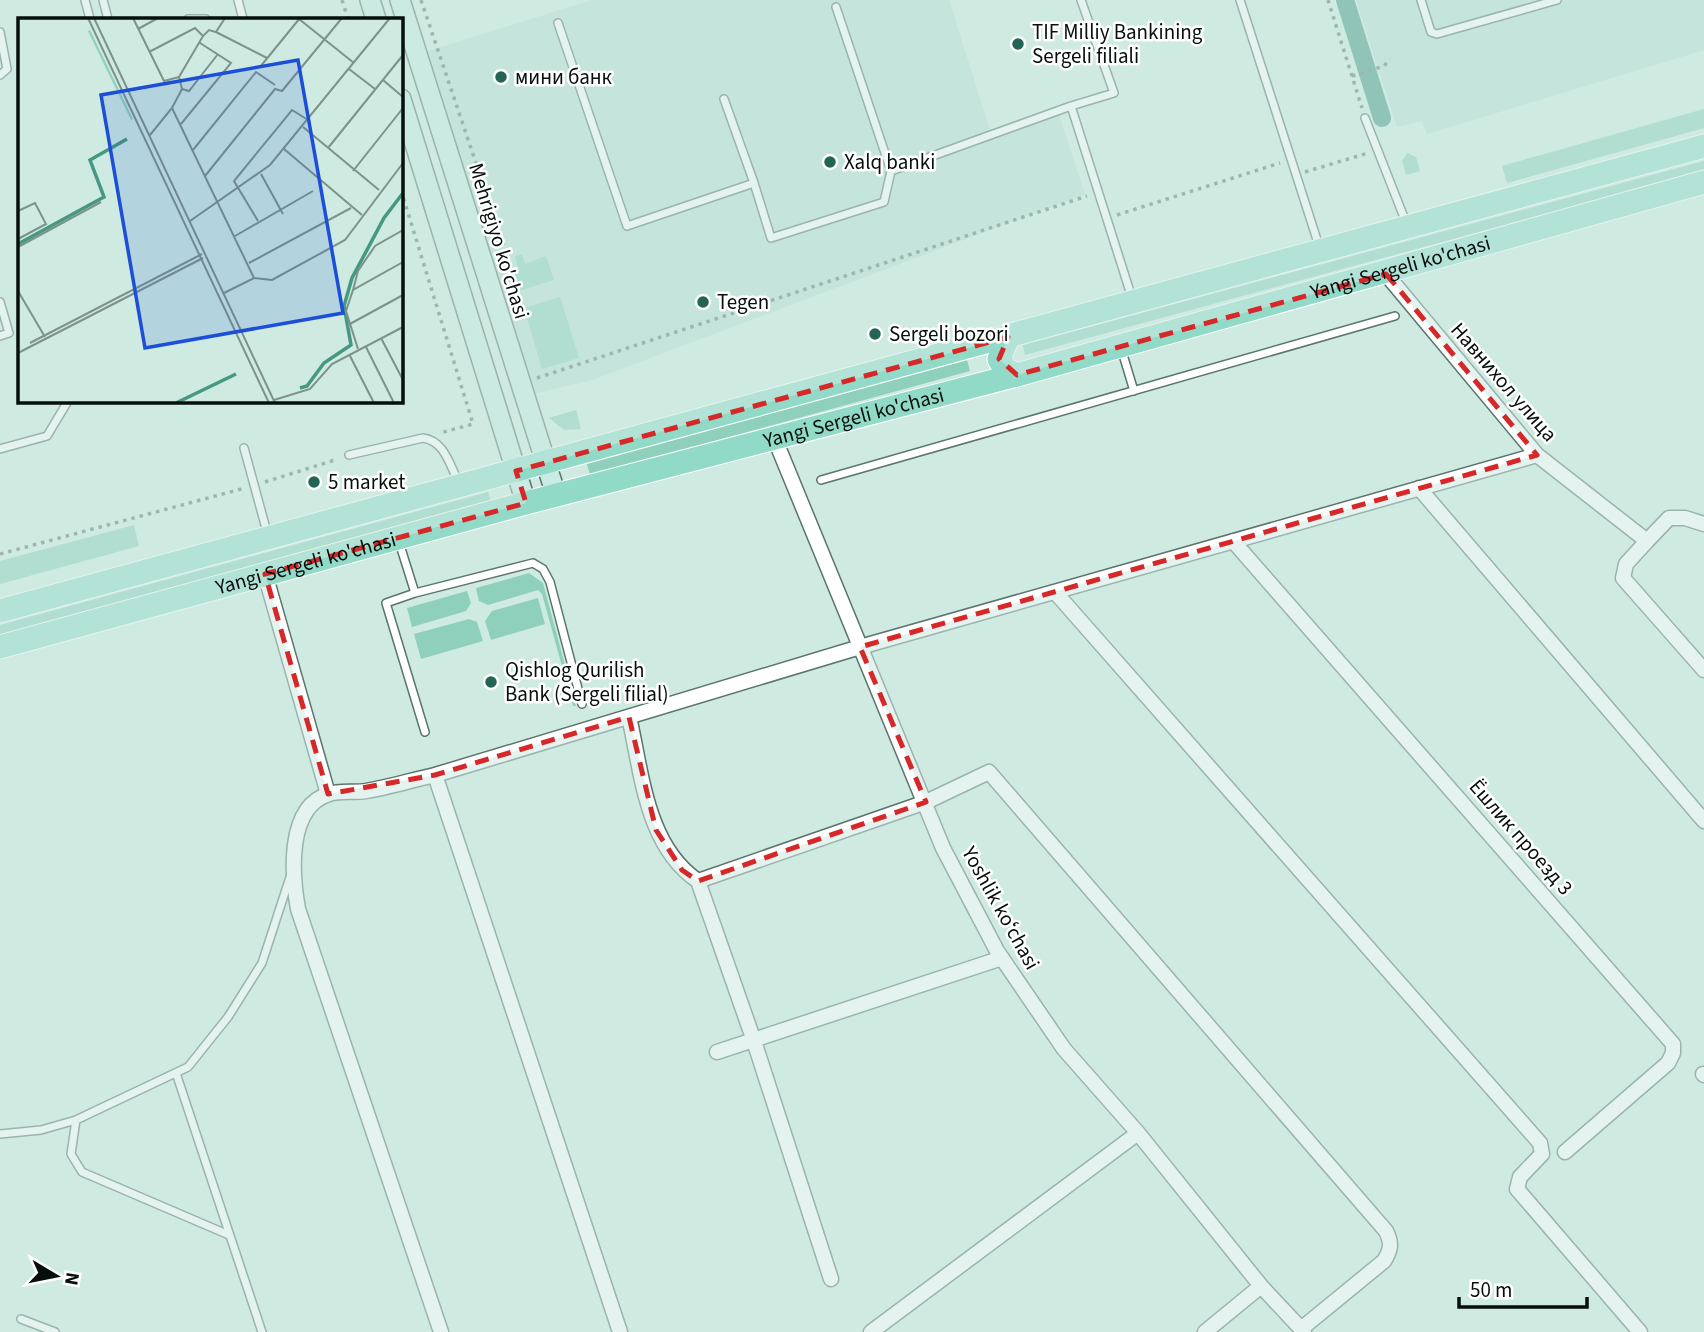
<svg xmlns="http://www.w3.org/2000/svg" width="1704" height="1332" font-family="'Source Sans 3',sans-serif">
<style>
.built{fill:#baded2}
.green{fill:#8fd0bd}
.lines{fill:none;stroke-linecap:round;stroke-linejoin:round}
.canal{stroke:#459882;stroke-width:18}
.service-casing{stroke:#5b746c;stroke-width:10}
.minor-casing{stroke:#5b746c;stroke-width:17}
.secondary-casing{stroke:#5b746c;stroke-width:22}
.primary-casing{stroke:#fff;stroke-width:25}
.path{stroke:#667973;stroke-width:3.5;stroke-dasharray:3.5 5;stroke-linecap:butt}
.service{stroke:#fff;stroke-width:7}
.minor{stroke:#fff;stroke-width:14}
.secondary{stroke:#c8ece3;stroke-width:19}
.primary{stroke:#92dac8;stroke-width:23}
.marked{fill:none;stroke:#d62828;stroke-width:5;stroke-dasharray:14 9;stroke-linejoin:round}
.poi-dot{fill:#236555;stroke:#fff;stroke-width:2.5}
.labels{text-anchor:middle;stroke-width:5;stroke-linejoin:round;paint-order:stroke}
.poi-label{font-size:21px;fill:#060f0c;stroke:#fff;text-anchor:start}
.street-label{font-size:21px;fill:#060f0c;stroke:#fff}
.inset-river{fill:none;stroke:#459882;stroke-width:3.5}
.inset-road{fill:none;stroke:#7e928c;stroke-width:2}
.view{fill:#1d4ed8;fill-opacity:0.15;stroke:#1d4ed8;stroke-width:3.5}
.inset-edge{fill:none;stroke:#060f0c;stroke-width:3.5}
</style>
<rect width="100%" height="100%" fill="#ceeae1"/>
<path class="built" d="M592,0H949L993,140L1059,115L1085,194L592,380L533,394L406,58Z
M1356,0H1704V50L1427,134L1422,121L1397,127Z"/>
<path class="green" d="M1704,109V128L1507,183L1502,166Z
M1407,153L1416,157L1420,171L1406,175L1402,161Z
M1704,161V171L1025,355L1023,345Z
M522,254L525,264L546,256L554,280L518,291L510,270L518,268L515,256Z
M560,297L579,358L542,369L524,308Z
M967,360L970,371L590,475L587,464Z
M576,410L581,429L564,430L549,418Z
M488,492L491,502L0,635V625Z
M134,525L139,546L0,584V561Z
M529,573L543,583L576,706H573L542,594L538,590L488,605L479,601L476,588Z
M467,591L471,603L466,611L412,627L407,608Z
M538,598L545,624L491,640L485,621L492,611Z
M469,619L477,622L483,641L421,659L414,634Z"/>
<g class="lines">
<path class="canal" d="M1345,0L1382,118"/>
<defs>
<path id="service" d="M85,0L90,19
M103,0L108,19
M238,0L243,19
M1240,0L1319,246
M1421,0L1431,32L1437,34L1557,0
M188,19H206
M558,23L627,226L754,183L771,238L884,202L891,171L836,7
M0,32L7,69L0,75
M724,99L754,183
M1071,106L1132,298
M1365,118L1407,225
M891,171L1071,106L1114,93L1081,0
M0,302L9,333L0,336
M1121,348L1134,391
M244,448L268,536
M0,449L47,436L68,401
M349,455L423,438C444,441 449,463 458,481
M821,480L1395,316
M399,542L415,593L533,563L543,569L550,582L582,704
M415,593L386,603L425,732
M176,1073L262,1332
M76,1120L71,1154L82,1172L229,1235
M0,1134L41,1130L76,1120L188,1067L228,1017L262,963L290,877
M21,1319L55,1332"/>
<path id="minor" d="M1386,274L1537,455L1647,541L1669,518H1685L1704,524
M774,437L943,848L997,951L1064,1049L1138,1133L1261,1286L1304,1332
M1419,488L1704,821
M1233,541L1673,1044V1053L1668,1063L1565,1152
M1647,541L1626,564L1623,578L1704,670
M265,574L328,794
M1055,592L1540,1143L1542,1154L1520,1177L1517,1189L1640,1332
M629,717C642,773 646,846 698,881L754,1041L831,1279
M435,775L620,1332
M698,881L926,802L989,772L1386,1231C1392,1243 1391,1250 1384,1261L1301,1329
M717,1052L1002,958
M1703,1074L1704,1075
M441,1332L298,909C292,876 286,807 329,794C340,790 355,793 366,791C389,787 412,780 435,775L860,647L1537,455
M871,1332L1138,1133
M1205,1332L1261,1286"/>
<path id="secondary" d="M370,0L376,19
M400,0L556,495
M401,99L526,503"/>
<g id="primary">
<path d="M1008,337L999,359L1005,369L1017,375"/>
<path d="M0,611L1704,146"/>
<path id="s1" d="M0,647L526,503L1017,375L1704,182"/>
</g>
</defs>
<use href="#service" class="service-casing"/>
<use href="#minor" class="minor-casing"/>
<use href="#secondary" class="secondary-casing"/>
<use href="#primary" class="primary-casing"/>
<path class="path" d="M342,0L348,19
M421,0L504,246L505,273
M1328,0L1362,108
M1352,76L1384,66L1390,59
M1305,172L1368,153
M401,190L473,424L440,433
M1117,215L1280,163
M537,378L1087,196
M265,482L338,459
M0,554L245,488"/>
<use href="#service" class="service"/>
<use href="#minor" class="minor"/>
<use href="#secondary" class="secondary"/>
<use href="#primary" class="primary"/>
</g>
<path d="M0 0H1704V1332H0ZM1386,274L1537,455L860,647L926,802L698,881L682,870L656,830L629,717L435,775L328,794L265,574L526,503L516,471L1008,337L999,359L1017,375Z" fill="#ceeae1" fill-opacity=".55" fill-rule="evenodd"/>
<path class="marked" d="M1386,274L1537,455L860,647L926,802L698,881L682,870L656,830L629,717L435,775L328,794L265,574L526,503L516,471L1008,337L999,359L1017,375Z"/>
<g class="poi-dot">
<circle cx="1018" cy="44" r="7"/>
<circle cx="501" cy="77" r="7"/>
<circle cx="830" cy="162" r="7"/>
<circle cx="703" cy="302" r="7"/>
<circle cx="875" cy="334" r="7"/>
<circle cx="314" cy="482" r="7"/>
<circle cx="491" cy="682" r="7"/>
</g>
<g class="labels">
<g class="poi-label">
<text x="1032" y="39">TIF Milliy Bankining<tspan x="1032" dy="24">Sergeli filiali</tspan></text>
<text x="515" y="84">мини банк</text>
<text x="844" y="169">Xalq banki</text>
<text x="717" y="309">Tegen</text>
<text x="889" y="341">Sergeli bozori</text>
<text x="328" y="489">5 market</text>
<text x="505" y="677">Qishlog Qurilish<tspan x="505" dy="24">Bank (Sergeli filial)</tspan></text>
</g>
<g class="street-label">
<text transform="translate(499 241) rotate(73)" y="7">Mehrigiyo ko'chasi</text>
<text dy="7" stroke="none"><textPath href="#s1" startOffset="1451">Yangi Sergeli ko'chasi</textPath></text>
<text transform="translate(1504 382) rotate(49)" y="7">Навнихол улица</text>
<text dy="7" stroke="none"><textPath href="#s1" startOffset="884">Yangi Sergeli ko'chasi</textPath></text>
<text dy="7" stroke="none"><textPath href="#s1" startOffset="317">Yangi Sergeli ko'chasi</textPath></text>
<text transform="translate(1521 837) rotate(49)" y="7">Ёшлик проезд 3</text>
<text transform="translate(1001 908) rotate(61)" y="7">Yoshlik koʻchasi</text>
</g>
</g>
<g transform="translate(18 18)">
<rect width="385" height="385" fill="#ceeae1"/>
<path d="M72,12L115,101L113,102L70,13Z" fill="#8fd0bd"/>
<path class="inset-river" d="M0,226L86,179L72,142L109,121M282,370L289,368L306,345L333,327L326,288L334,260L366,200L385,175M158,385L218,356"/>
<path class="inset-road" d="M70,0L251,385M76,0L257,385M115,0L146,63L161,59M281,1L336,45M120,11L140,0M198,14L249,40M131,34L177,10L185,18M242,49L282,0M331,51L357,71M365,62L385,79M164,71L171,73L200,36M154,90L236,260M163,106L213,45L182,25M285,109L361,172M132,117L154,90L164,71L161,59L185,18L191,12L198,14L207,0M310,130L385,37M266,131L344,197M175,132L238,54L257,67M335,153L385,90M243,156L265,196M187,158L257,71L264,73L324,0M0,193L17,185L28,206L0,221M172,203L252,147L372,0M240,203L216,163L274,92L290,102M217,218L295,173M0,229L83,184M231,245L333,190M335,272L340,253L357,228L385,212M0,273L27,319M206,275L236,260L254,262L327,222L385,145M330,307L385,277M363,320L385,362M12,325L184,236M348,329L376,385M340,331L328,293L335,272L385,244M0,335L185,240M331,336L356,385M256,382L292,371L314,346L385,309"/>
<path class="view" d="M280,42L325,295L127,330L83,77Z"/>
<rect width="385" height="385" class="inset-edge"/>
</g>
<g transform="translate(56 1276) rotate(100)" stroke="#ffffff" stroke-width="5" paint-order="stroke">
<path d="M0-5L12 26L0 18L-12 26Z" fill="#060f0c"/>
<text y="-10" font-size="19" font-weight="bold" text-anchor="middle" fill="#060f0c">N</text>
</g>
<path d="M1459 1297v10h128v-10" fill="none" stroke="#060f0c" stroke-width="3.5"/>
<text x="1470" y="1297" font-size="21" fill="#060f0c" stroke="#ffffff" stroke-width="5" paint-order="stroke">50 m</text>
</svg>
